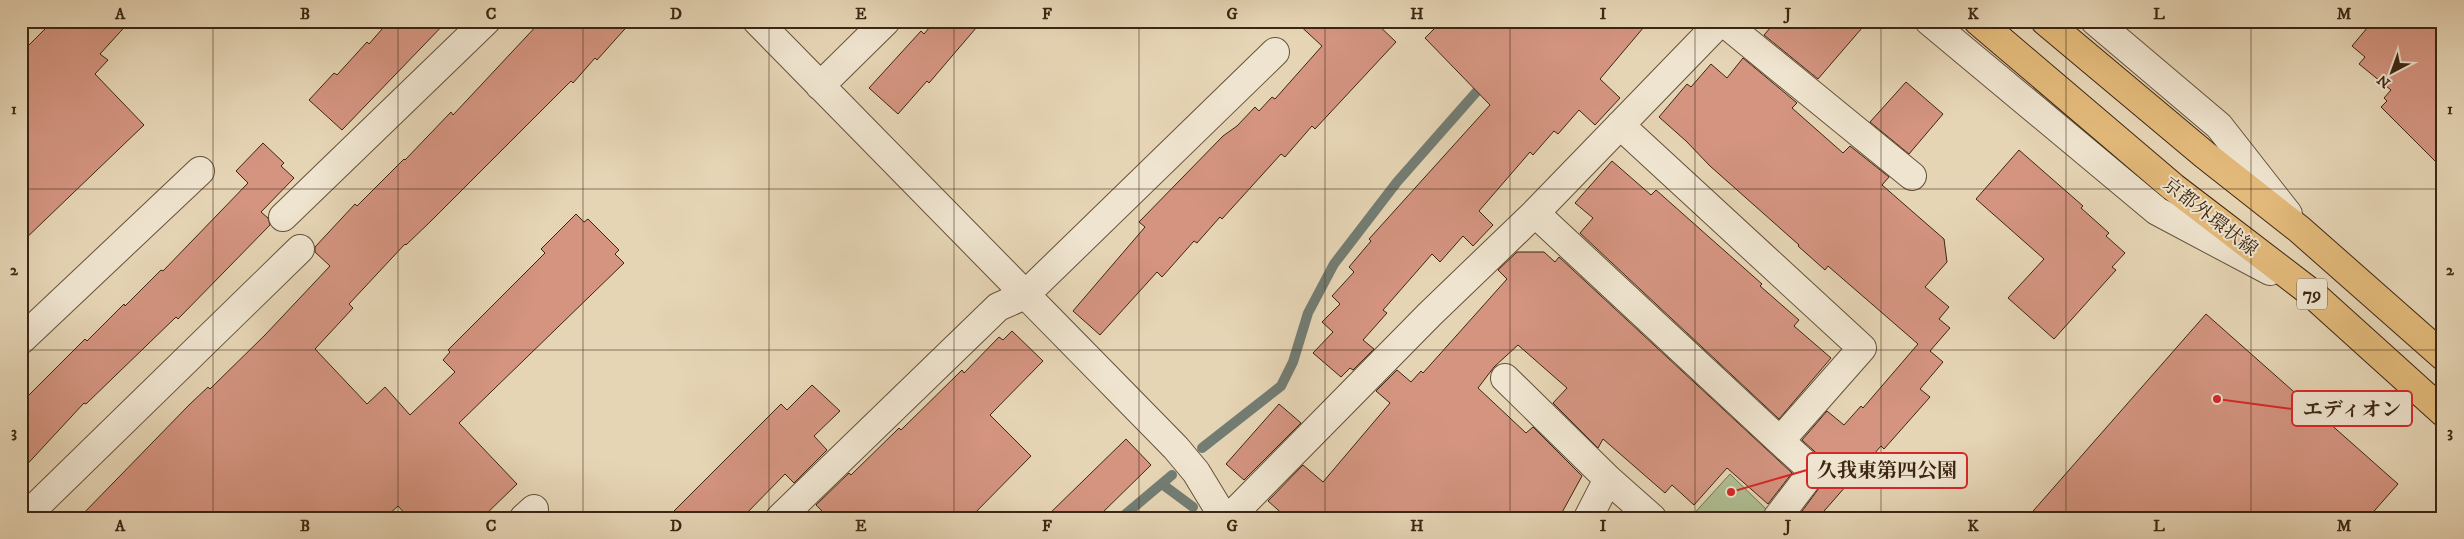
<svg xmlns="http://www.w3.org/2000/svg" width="2464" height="539" font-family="'IM FELL DW Pica','Noto Serif JP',serif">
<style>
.green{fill:#afbe92;stroke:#767252}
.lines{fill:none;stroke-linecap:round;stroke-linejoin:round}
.stream{stroke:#737d74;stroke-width:10}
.building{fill:#d49480;stroke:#3c2612}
.minor-casing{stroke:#66523b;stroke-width:30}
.primary-casing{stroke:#3c2612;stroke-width:30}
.minor{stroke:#efe4cf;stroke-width:28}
.primary{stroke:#e3ba7a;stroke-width:28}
.grid{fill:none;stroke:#3c2612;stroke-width:1;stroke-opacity:0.55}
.labels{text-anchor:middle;stroke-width:4;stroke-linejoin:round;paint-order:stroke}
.shield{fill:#efe4cf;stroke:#725f4b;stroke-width:1}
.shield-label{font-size:18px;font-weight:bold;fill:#3c2612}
.street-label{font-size:19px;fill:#3c2612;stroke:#efe4cf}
.leader{fill:none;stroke:#d62828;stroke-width:2}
.callout-dot{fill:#d62828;stroke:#efe4cf;stroke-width:2}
.callout{fill:#efe4cf;stroke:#d62828;stroke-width:2}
.callout-label{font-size:20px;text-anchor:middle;font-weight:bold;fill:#3c2612}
.neatline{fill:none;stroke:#3c2612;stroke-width:2}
.grid-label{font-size:16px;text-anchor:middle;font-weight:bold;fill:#3c2612}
</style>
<rect width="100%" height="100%" fill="#e6d5b5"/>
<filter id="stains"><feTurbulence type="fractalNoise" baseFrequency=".004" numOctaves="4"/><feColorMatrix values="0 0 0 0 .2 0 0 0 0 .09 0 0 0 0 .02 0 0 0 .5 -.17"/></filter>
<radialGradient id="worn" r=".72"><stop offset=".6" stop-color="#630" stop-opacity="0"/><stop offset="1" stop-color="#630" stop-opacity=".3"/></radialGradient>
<path class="green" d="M1730,474L1767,510L1763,518H1690Z"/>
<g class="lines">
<path class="stream" d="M1202,448L1281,386L1293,362L1308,313L1334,264L1397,182L1486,81
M1162,484L1193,507
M1121,518L1172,475"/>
</g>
<path class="building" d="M53,21H130L100,54L108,60L95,74L144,125L21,243V53Z
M389,21H447L342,130L309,100L334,73L337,75L367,42L369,44Z
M541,21H632L597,60L595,58L573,83L571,81L431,221L406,245L405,244L349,304L353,308L315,349L367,404L385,387L410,415L455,372L443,360L450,352L448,350L545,253L541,249L576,214L584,222L588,219L619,250L615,254L624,263L459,423L517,484L482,518H409L398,506L385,518H79L189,405L208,387L210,389L265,335L330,266L315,252V247L355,204L357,206L404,159L405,160L451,112L453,115Z
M935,21H982L929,83L927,81L898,114L869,88L921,31L924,34Z
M1295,21H1374L1396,42L1315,129L1312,126L1285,157L1281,154L1222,219L1220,217L1197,243L1194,241L1162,277L1157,272L1100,335L1073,311L1145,227L1139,222L1223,136L1237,126L1255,107L1259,111L1272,97L1275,99L1322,46Z
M1442,21H1649L1600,79L1620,98L1595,125L1579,110L1558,134L1554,131L1533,155L1530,152L1479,211L1493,225L1473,246L1463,236L1440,262L1432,254L1383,310L1387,313L1363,340L1374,349L1353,370L1350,368L1341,377L1313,353L1333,332L1322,322L1340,304L1332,296L1354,272L1349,267L1371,241L1369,239L1490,105L1425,38Z
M1776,21H1868L1818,79L1764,35Z
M2373,21H2443V169L2381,107L2387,101L2384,98L2391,90L2359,64L2365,57L2352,46Z
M1743,58L1797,103L1792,108L1843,153L1850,146L1889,177L1882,185L1944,239L1947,262L1925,287L1949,307L1939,319L1950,328L1930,351L1943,362L1920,389L1930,397L1884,449L1881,446L1818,518H1797L1825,480L1828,473L1824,460L1802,440L1827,411L1844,425L1861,406L1863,408L1918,344L1828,266L1825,270L1798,246L1799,245L1710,166L1686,141L1659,117L1687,84L1691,87L1711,64L1727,78Z
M1906,82L1943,114L1909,154L1870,122Z
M263,143L284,163L281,166L294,178L261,212L268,218L270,225L178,319L176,317L86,404L84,403L21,471V403L85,339L87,341L124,304L125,306L161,270L163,271L248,183L236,171Z
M2019,150L2083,206L2081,208L2109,233L2106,236L2125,253L2112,267L2116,270L2054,339L2008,298L2044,259L1976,199Z
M1612,161L1651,195L1656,190L1762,284L1760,286L1799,320L1794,326L1831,358L1779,419L1580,233L1593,218L1575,203Z
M1517,252H1544L1555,262L1559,257L1792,473L1768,504L1727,468L1694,505L1672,485L1665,493L1603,439L1598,448L1553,403L1567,388L1518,345L1494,367L1478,388L1526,433L1533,427L1582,476L1559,518H1287L1268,501L1303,465L1323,482L1390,403L1376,391L1397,370L1411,382L1421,371L1423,373L1507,279L1498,270Z
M2206,314L2398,484L2368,518H2027Z
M1012,331L1043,361L990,415L1031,456L970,518H829L816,505L849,473L851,475L899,428L901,430L962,370L964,373L999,337L1003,340Z
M812,385L840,411L814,436L827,450L794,483L785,474L742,518H667L781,404L787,410Z
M1279,404L1301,423L1244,480L1226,464Z
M1126,439L1151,465L1097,518H1045Z"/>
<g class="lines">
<defs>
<path id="minor" d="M757,21L1176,448L1196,472L1224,518
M1722,21L1912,176
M1929,21L2157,211L2270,271
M2095,21L2219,126L2288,214
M820,86L886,21
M1535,213L1780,441L1862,348L1620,125
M283,217L486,21
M21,340L200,171
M1505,378L1608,479L1652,518
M24,518L300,249
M524,518L534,509
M780,518L998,307L1025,295L1275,52
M1229,518L1430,314L1535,213L1721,21
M1588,518L1608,479
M1777,518L1813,471L1780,441"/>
<path id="primary" d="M1978,21L2173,187L2309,291L2443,412
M2045,21L2205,155L2299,229L2443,356"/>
</defs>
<use href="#minor" class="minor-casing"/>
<use href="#primary" class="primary-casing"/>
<use href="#minor" class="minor"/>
<use href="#primary" class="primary"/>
</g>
<path class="grid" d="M213,21V518M398,21V518M583,21V518M769,21V518M954,21V518M1139,21V518M1325,21V518M1510,21V518M1695,21V518M1881,21V518M2066,21V518M2251,21V518M21,189H2443M21,350H2443"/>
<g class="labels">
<rect class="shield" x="2297" y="278.5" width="30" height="31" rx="4"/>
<g class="shield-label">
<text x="2312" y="300">79</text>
</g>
<g class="street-label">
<text transform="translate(2211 216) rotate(38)" y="7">京都外環状線</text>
</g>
</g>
<path class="leader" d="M2217 399L2292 409M1731 492L1807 470"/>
<g class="callout-dot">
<circle cx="2217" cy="399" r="5"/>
<circle cx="1731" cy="492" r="5"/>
</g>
<g class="callout">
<rect x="2292" y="391" width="120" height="35" rx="5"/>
<rect x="1807" y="453" width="160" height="35" rx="5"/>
</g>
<g class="callout-label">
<text x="2352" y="416">エディオン</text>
<text x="1887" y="477">久我東第四公園</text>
</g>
<rect width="2464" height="539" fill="none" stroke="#e6d5b5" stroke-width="55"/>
<g transform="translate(2392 72) rotate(221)" stroke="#efe4cf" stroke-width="4" paint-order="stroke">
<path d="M0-4L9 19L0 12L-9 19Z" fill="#3c2612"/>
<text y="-8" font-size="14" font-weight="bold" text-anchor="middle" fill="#3c2612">N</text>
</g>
<rect x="28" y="28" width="2408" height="484" class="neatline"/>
<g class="grid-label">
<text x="120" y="19">A</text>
<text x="305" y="19">B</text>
<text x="491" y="19">C</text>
<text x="676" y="19">D</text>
<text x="861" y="19">E</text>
<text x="1047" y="19">F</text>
<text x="1232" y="19">G</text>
<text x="1417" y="19">H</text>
<text x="1603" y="19">I</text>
<text x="1788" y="19">J</text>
<text x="1973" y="19">K</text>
<text x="2159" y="19">L</text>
<text x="2344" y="19">M</text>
<text x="14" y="114">1</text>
<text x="2450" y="114">1</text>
<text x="14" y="275">2</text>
<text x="2450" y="275">2</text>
<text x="14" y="437">3</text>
<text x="2450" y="437">3</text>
<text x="120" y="531">A</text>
<text x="305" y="531">B</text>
<text x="491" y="531">C</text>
<text x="676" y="531">D</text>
<text x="861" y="531">E</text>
<text x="1047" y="531">F</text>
<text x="1232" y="531">G</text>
<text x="1417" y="531">H</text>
<text x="1603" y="531">I</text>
<text x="1788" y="531">J</text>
<text x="1973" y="531">K</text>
<text x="2159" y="531">L</text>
<text x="2344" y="531">M</text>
</g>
<rect width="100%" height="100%" filter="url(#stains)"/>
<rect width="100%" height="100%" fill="url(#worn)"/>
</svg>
